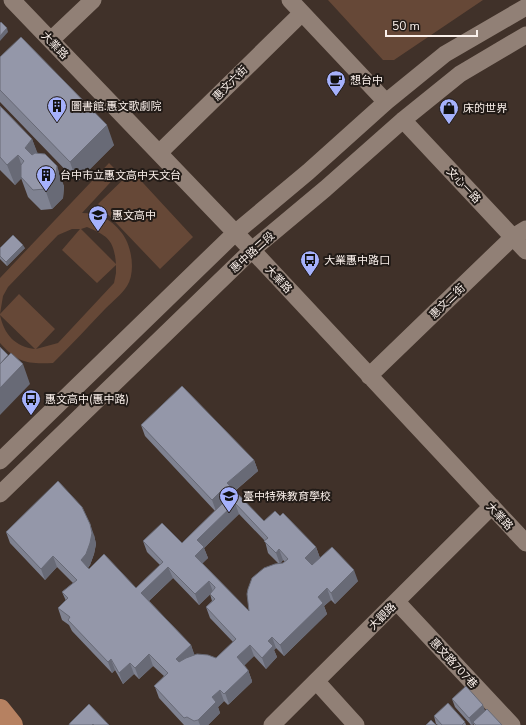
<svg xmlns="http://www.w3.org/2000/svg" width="526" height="725" font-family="'Nunito Sans','Noto Sans TC',sans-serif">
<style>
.green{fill:#664837;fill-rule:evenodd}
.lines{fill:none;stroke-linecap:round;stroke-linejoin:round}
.minor{stroke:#918076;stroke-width:17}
.major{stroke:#b68161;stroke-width:22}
.wall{fill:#7f8291;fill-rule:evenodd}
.shaded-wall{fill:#686a76}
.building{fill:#9497a9;stroke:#686a76;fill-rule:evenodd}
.labels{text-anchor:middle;stroke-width:4;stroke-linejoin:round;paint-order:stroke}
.street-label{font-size:11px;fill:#faf0eb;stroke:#221b17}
.poi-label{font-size:11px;fill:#faf0eb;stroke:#221b17;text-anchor:start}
</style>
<rect width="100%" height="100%" fill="#403129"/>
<path class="green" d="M328,0H483L394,60H383Z
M109,163L119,173L82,213C98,213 111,219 121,232C132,245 136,272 127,286C122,294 112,302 106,308C88,327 71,345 53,363C27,364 18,363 0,343V278ZM87,227C108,236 114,240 116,264L81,229ZM72,229H80L62,250L97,283L116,265V273L114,283L58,343L36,349L55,329L19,294L0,314L3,296L8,287L58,235ZM0,315L35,349C15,347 4,334 0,315Z
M132,171L193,237L160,269L98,204Z"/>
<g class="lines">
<path class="minor" d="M12,0L252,250L526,543
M290,0L386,102
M51,40L93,0
M403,120L526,251
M159,153L302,13
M369,376L513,237L526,229
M0,461L235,233L308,172L386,102L445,54L526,7
M0,494L252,250L325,189L403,120L460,74L526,35
M397,602L512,725
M317,682L356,725
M272,725L492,506"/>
<path class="major" d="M0,710L12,725"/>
</g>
<path class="wall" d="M0,57L114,145L77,182L0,102Z
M0,106L32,139L37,153L64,186L63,198L52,209L41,210L28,197L21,178L15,185L0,170Z
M0,248H25L7,266L0,259Z
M141,425L254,460L258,471L235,491L264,521L280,516L316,547L320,558L358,581L335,604L331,600L324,606L327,614L284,656L276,648L274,650L277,657L266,669L254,656L244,665L248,670L252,681V682L229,704L228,705L224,701L218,707L220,713L208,725H184L159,698L155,687L164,676L153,666L139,679L134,674L123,684L115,670L112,673L72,631L69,625L62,620L58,608L66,601L62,592L73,583L57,567L45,580L10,543L6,532L94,535L96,544L94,554L90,565L88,568L136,588L160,565L147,552L143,541L182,543L215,511L145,436ZM239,514L265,541L268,553L279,564L249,611L202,563L208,558L204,548ZM283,560L285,562L283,563L280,564ZM173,578L199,605L210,594L212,601L206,607L210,618L233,642L216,658L194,655L191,645L149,601Z
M452,699L485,711L502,725H474V724L471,725L455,707Z
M434,716L465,722L466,725H438L436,724Z"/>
<path class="shaded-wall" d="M7,28L8,32L0,41V36Z
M107,125L114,145L77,182L70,162Z
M32,139L40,159L32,168L25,148Z
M18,155L25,175L15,185L7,165Z
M57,166L64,186L63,198L52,209L45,189Z
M23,245L25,248L7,266L6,262Z
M23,364L30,384L0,415V388Z
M254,460L258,471L231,494L227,483Z
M222,490L226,501L216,511L212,500Z
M235,503L239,514L204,548L208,558L199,567L195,556L197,540Z
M90,524L94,535L96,544L94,554L90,565L85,571L81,560Z
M316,547L320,558L309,569L305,558Z
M279,549L283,560L280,564L276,553Z
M53,556L57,567L45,580L41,569Z
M168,567L173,578L145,604L141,593Z
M354,570L358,581L335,604L331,593Z
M209,581L213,592L199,605L195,594Z
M327,588L331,600L324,606L327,614L284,656L280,645L318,597Z
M272,637L276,648L274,650L277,657L266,669L262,658L268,641Z
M191,645L195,656L180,670L176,659Z
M250,645L254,656L241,669L237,657Z
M149,654L153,666L139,679L135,668Z
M111,659L115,670L112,673L108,662Z
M130,663L134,674L123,684L119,673Z
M248,670L252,681V682L229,704L225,693Z
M220,690L224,701L218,707L220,713L208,725H200L198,720L212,697Z
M483,705L486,713L473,722L474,724L472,725L469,718Z"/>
<path class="building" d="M1,22L7,28L0,36V23Z
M21,37L107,125L70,162L0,90V57Z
M0,106L32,139L25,148L32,155L35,153L45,154L57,166L56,178L45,189L33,190L21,177V165L24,161L18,155L7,165L0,157Z
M13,235L23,245L6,262L0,256V248Z
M0,347L8,355L0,364Z
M11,353L23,364L0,388V364Z
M182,386L254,460L227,483L264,521L275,511L280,516L283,513L316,547L305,558L312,565L332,547L354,570L331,593L327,588L318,597L323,603L280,645L272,637L268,641L273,646L262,658L250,645L237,657L248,670V671L225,693L224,694L220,690L212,697L216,702L198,720L194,721L187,717L184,718L155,687L154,686L168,673L149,654L135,668L130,663L119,673L111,659L108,662L68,620L70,617L58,608L68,598L62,592L77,580L53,556L41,569L6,532L58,481L82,507L90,524L92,533L90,543L86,554L81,560L89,569L104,554L136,588L163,562L143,541L162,523L182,543L229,497L222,490L212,500L141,425ZM235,503L268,538L264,541L276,553L279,549L288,559L283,563L275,564L264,568L252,578L248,589L247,594L249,611L195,556L204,547L197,540ZM168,567L195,594L209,581L215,587V588L210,594L215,599L206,607L236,639L216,658L208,655L197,654L186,658L179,662L176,659L191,645L141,593Z
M466,686L483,705L469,718L452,699Z
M448,703L465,722L462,725H442L434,716Z
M89,704L109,725H94L93,724L92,725H69L70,723Z
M487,709L502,725H476L473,722Z
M431,720L436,725H426Z"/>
<defs>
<symbol id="cafe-pin" viewBox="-11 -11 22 30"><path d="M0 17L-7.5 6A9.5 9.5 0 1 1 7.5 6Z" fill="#a5b1fc" stroke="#221b17"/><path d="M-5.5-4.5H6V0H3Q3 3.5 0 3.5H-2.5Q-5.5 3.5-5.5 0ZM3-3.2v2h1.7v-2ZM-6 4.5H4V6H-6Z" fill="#111"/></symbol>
<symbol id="building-pin" viewBox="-11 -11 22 30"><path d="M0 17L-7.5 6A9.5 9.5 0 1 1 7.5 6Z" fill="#a5b1fc" stroke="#221b17"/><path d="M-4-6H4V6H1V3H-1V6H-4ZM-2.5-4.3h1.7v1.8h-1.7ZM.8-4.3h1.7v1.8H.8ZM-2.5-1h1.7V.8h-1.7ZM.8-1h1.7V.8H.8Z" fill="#111"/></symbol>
<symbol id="shop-pin" viewBox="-11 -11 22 30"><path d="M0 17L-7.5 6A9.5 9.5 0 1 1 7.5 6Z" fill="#a5b1fc" stroke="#221b17"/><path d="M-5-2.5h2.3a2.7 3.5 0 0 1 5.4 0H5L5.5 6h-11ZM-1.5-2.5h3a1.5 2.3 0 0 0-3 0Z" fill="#111"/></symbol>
<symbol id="school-pin" viewBox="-11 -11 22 30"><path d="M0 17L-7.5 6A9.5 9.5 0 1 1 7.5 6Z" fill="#a5b1fc" stroke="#221b17"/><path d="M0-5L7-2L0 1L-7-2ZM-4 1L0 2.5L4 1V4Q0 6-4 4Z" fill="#111"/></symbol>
<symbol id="bus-pin" viewBox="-11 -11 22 30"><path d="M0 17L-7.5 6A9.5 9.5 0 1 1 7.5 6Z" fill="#a5b1fc" stroke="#221b17"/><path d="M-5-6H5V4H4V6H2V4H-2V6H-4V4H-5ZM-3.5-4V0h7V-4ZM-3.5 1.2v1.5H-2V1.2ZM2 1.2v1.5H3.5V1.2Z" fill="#111"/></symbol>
</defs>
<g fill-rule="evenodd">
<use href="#cafe-pin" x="325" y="69" width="22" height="30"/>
<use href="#building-pin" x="46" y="95" width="22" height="30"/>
<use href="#shop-pin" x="438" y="97" width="22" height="30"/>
<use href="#building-pin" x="35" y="164" width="22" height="30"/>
<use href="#school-pin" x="87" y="204" width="22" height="30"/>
<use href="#bus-pin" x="299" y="249" width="22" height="30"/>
<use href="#bus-pin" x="20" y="388" width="22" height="30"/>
<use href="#school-pin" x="218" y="485" width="22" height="30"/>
</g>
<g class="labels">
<g class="street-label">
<text transform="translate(55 45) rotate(46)" y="4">大業路</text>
<text transform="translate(230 83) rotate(-45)" y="4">惠文六街</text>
<text transform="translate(464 185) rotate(47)" y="4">文心一路</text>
<text transform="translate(252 252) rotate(-42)" y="4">惠中路二段</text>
<text transform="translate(279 279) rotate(47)" y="4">大業路</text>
<text transform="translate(447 301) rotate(-44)" y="4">惠文二街</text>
<text transform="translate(500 516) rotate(47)" y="4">大業路</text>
<text transform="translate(382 616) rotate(-45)" y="4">大觀路</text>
<text transform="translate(454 663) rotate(47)" y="4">惠文路707巷</text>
</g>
<g class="poi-label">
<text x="350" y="84">想台中</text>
<text x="71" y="110">圖書館.惠文歌劇院</text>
<text x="463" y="112">床的世界</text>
<text x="60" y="179">台中市立惠文高中天文台</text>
<text x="112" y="219">惠文高中</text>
<text x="324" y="264">大業惠中路口</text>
<text x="45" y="403">惠文高中(惠中路)</text>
<text x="243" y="500">臺中特殊教育學校</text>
</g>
</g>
<path d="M386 30v6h91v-6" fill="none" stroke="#faf0eb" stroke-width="2"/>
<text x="392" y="30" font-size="12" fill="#faf0eb" stroke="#221b17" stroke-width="3" paint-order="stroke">50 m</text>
</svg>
